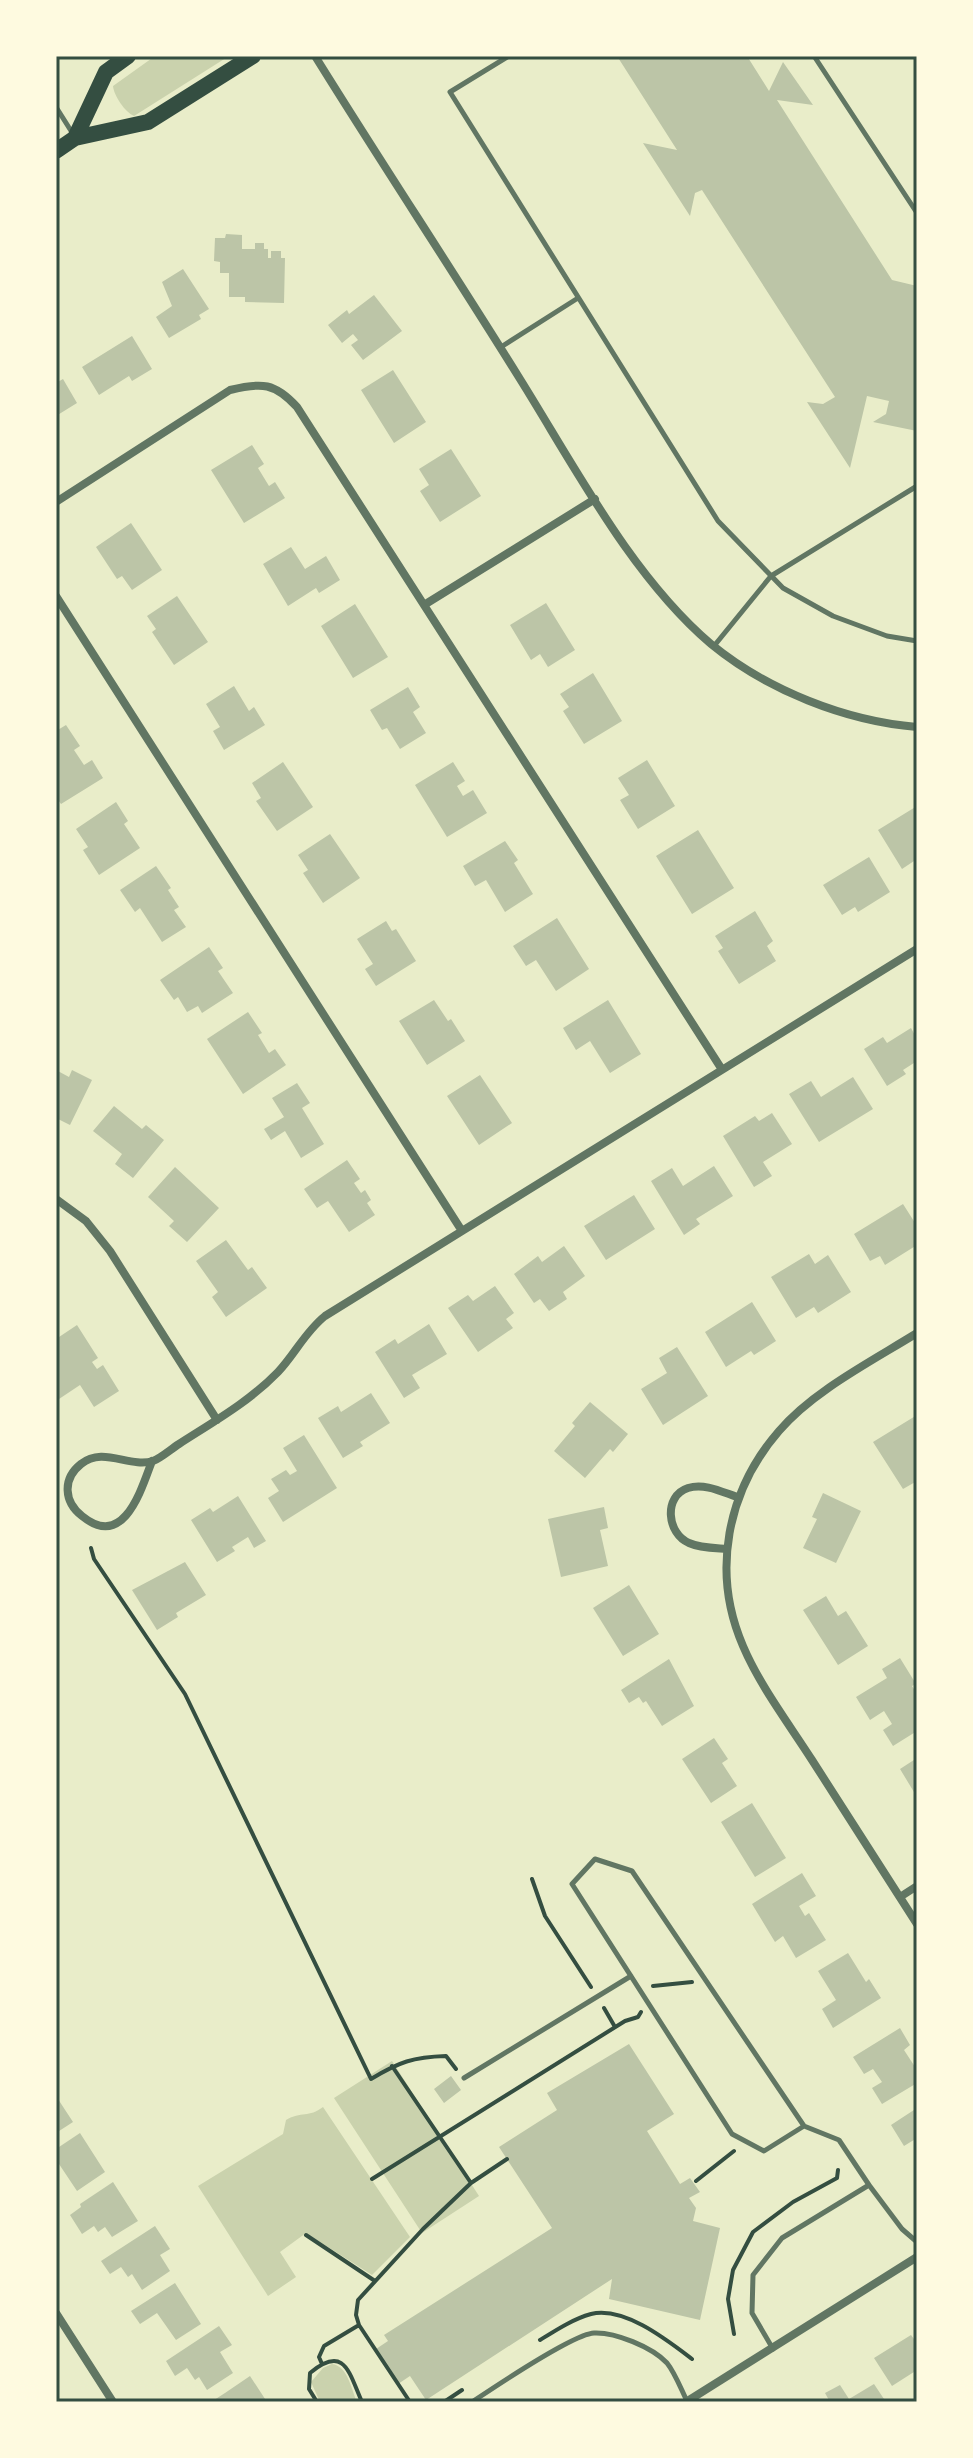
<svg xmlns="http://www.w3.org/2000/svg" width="973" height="2458" font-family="'Noto Sans',sans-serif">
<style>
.green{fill:#cad2ad}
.building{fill:#bcc5a7}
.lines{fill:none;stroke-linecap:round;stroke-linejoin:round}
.path{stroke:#344e41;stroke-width:4}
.service{stroke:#617663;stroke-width:5}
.minor{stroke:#617663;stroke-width:8}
.primary{stroke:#344e41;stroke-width:16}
.neatline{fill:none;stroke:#344e41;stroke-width:3}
</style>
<rect width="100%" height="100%" fill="#e9edc9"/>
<path class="green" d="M155,56H229L134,116C125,112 114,96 113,86Z
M392,2061L479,2196L422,2233L334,2098Z
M323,2107L410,2237L372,2275L306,2233L280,2252L296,2277L268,2296L198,2186L283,2134L286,2120C301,2111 309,2118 323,2107Z
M332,2364C348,2366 351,2389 357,2402H320L311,2382L323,2368Z"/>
<path class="building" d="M617,56H747L769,91L783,62L813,105L777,100L892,280L917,286V431L873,422L886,414L889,401L867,396L850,468L807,402L823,404L835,397L702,190L695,193L690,216L643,143L677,150Z
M226,234L242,235V249H255V243H264V249H268V258H271V251H281V258H285L284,303L245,302V297H229V273H220V262L214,261L215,238H225Z
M183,269L209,309L199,315L201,319L169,338L156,317L172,306L162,282Z
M374,295L402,331L363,360L351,345L358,340L353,334L342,343L328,325L347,310L349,314Z
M132,336L152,369L132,381L129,376L99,395L82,367Z
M393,370L426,422L394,443L361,390Z
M63,379L77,403L56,416V383Z
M252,445L264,464L258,468L269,486L275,482L285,498L244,523L211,470Z
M451,449L481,496L440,522L420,491L429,485L419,469Z
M131,523L162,570L132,590L122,576L117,579L96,547Z
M291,547L305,569L326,556L340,580L319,593L316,588L288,606L263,564Z
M177,596L208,642L174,665L152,632L156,629L147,616Z
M546,603L575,650L548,667L540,654L531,660L510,625Z
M355,604L388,657L353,678L321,626Z
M593,673L622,721L584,744L563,711L569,707L560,694Z
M234,686L249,711L254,707L265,725L224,750L213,731L220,727L206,704Z
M408,687L420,707L413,712L426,733L400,749L387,728L382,730L370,710Z
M66,725L80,746L74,750L84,765L92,760L103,778L61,804L56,797V731Z
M647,760L675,806L638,829L620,800L629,795L618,778Z
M283,762L313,807L277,831L256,801L261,798L252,783Z
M453,762L465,781L457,786L463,796L473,790L487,813L447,837L415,785Z
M116,802L128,821L124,824L140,848L99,875L83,850L88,847L76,829Z
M917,806V859L902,869L878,830Z
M698,830L734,888L692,914L656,856Z
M330,834L360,878L323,903L303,873L308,870L298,855Z
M505,841L518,860L514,863L533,894L505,912L486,880L475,886L463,866Z
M869,857L890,892L858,912L855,907L842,915L823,885Z
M156,866L171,888L168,890L179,907L174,910L186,927L162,942L140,908L135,912L120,890Z
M755,911L773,941L767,946L776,961L739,984L718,951L723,948L715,936Z
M557,918L589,969L556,991L536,960L526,966L513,946Z
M386,921L392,931L396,929L416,961L376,986L365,969L373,964L357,939Z
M209,947L223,968L218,971L233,993L202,1013L198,1006L187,1012L178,997L174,1000L160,980Z
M434,1000L448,1021L451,1019L465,1041L427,1065L399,1021Z
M608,1000L641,1054L610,1073L590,1041L576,1050L563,1028Z
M248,1012L262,1033L258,1035L269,1053L275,1049L286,1065L243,1094L207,1039Z
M911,1028L917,1039V1061L903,1070L906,1074L887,1086L864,1049L883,1037L887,1043Z
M56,1070L69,1077L72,1070L92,1080L70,1125L56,1118Z
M480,1075L512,1123L479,1145L447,1096Z
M853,1077L873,1109L819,1142L789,1094L811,1081L821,1097Z
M297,1083L310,1103L302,1108L324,1144L301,1158L285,1131L271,1140L264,1129L284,1117L272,1098Z
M114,1106L142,1129L146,1125L164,1140L133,1178L115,1164L122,1154L93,1131Z
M772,1113L792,1144L763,1162L772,1176L754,1187L723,1136L755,1116L759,1121Z
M347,1160L360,1179L354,1183L361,1193L365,1190L371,1200L367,1203L375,1215L349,1232L328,1201L317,1208L304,1189Z
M714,1166L733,1196L696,1219L700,1224L684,1235L651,1181L672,1168L683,1186Z
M175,1167L219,1208L187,1242L169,1226L174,1221L148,1197Z
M634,1195L655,1229L606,1260L584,1226Z
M903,1204L917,1226V1245L885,1265L880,1256L870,1261L854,1234Z
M226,1240L248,1270L252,1267L267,1288L226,1317L212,1297L218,1292L196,1261Z
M564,1246L585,1276L563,1292L567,1299L549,1311L540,1299L534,1303L514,1274L538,1256L542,1262Z
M809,1254L815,1264L828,1255L851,1292L818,1313L814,1307L796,1318L771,1277Z
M495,1286L514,1313L506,1319L513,1328L478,1352L448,1308L468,1295L473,1301Z
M752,1302L776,1341L754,1355L751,1351L726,1367L705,1332Z
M429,1324L447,1354L412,1375L420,1388L404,1398L375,1352L395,1339L398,1344Z
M77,1325L98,1358L92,1362L97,1369L103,1365L119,1391L94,1407L80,1385L56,1401V1339Z
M677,1347L708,1396L663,1425L641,1389L667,1373L659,1358Z
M371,1393L390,1423L360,1442L363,1446L343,1458L318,1418L338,1406L341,1412Z
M590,1402L628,1434L613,1452L610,1449L585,1478L554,1451L575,1426L572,1423Z
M917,1415V1462L914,1464L917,1469V1481L903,1489L873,1442Z
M304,1435L337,1488L283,1522L268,1498L279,1491L271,1479L286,1470L290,1475L297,1471L283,1448Z
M823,1493L861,1511L836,1563L803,1548L817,1519L812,1517Z
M238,1496L266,1541L254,1548L248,1537L232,1547L235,1551L217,1562L191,1520L210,1508L213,1512Z
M604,1507L608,1528L600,1530L608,1566L561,1577L548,1519Z
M185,1562L206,1595L176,1613L178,1617L157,1630L132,1590Z
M629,1585L659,1634L623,1656L593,1608Z
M826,1596L838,1616L846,1611L868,1646L838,1665L803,1610Z
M900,1658L916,1684L912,1686L917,1694V1731L893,1746L883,1730L892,1724L884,1711L870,1720L856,1697L887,1678L882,1669Z
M669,1659L694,1706L662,1726L646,1701L643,1703L639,1697L629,1703L621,1690Z
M714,1738L728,1759L722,1763L737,1786L711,1803L682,1759Z
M917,1758V1797L900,1769Z
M752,1803L786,1858L755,1877L721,1822Z
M802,1873L816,1896L799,1906L805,1916L809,1913L826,1940L796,1958L783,1936L775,1942L752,1904Z
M848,1953L866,1982L869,1979L881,1998L833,2028L822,2009L836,2000L818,1971Z
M900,2028L910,2045L904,2050L917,2070V2083L882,2104L872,2088L882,2082L873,2069L864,2074L853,2057Z
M629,2044L674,2114L647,2131L680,2184L690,2178L700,2192L689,2198L696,2208L693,2221L720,2228L700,2320L609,2299L612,2279L426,2400L410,2376L398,2384L376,2349L388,2341L384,2335L552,2228L499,2147L557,2110L547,2093Z
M451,2076L461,2090L444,2103L434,2089Z
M56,2096L73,2122L56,2133Z
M917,2108V2138L904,2146L891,2125Z
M80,2133L105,2172L77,2191L59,2164L56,2166V2149Z
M113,2182L138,2221L112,2237L105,2227L98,2232L94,2226L82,2234L70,2215L81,2207L80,2204Z
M155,2226L170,2249L160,2255L170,2271L142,2290L132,2274L128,2277L121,2267L110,2274L101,2261Z
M175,2283L201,2324L176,2340L157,2313L140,2324L131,2311Z
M219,2326L232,2345L220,2352L233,2373L207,2390L199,2377L195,2380L187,2368L175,2376L166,2361Z
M911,2335L917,2343V2370L892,2386L874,2358Z
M250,2376L267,2402H211L225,2393Z
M874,2384L886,2402H830L825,2393L840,2385L849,2399Z"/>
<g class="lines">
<path class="path" d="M91,1548L94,1559L185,1694L371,2079C399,2062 413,2057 446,2056L456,2069
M532,1879L545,1916L591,1987
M653,1986L692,1982
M604,2008L615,2027
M392,2066L471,2183
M372,2179L625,2021L638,2017L641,2012
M696,2181L734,2151
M306,2235L375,2281
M734,2334L728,2299L733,2270L753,2232L793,2202L837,2178L838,2170
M540,2340C556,2330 573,2319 591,2314C624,2306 667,2340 692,2359
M322,2364L319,2357L324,2346L359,2325
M317,2402L309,2389L310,2373C345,2344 349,2373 362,2402
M410,2402L359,2325L356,2315L358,2300L423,2229L471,2183L507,2159
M444,2402L462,2390"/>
<path class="service" d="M509,56L450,92L718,521L783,588L833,616L887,636L917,641
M814,56L917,213
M56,107L73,134
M501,347L578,298
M714,646L771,576L917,486
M464,2078L631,1976
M804,2126L764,2151L732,2134L572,1884L595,1859L632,1871L804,2126L839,2140L869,2185
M773,2349L752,2313L753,2275L782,2238L869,2185L902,2229L917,2242
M472,2402C493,2388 573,2334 594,2333C615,2332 652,2347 667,2363C675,2373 681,2389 687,2401"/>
<path class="minor" d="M315,56C382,164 453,271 520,379C575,467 632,577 711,644C767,690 845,721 917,727
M56,502L230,390C262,382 275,383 297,407L721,1068
M56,596L462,1231
M424,605L595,499
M56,1199L86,1221L110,1251L217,1420
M917,1333C872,1361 813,1391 779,1431C727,1491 711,1572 743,1646C760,1686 789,1724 812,1760C847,1815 882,1869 917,1924
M152,1461C141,1490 124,1550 82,1516C64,1502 62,1479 81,1464C103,1446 129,1468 153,1461C161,1458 171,1449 179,1444C213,1422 249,1402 278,1372C295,1354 305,1332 325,1316L917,949
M727,1549C715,1548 700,1548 689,1543C667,1534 663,1496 688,1488C705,1483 722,1492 737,1497
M900,1897L917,1886
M56,2313L113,2402
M686,2402L917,2257"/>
<path class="primary" d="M75,138L106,72L128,56
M56,151L75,138L148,122L253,56"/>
</g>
<rect width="973" height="2458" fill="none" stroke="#fefae0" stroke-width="116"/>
<rect x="58" y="58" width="857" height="2342" class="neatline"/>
</svg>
